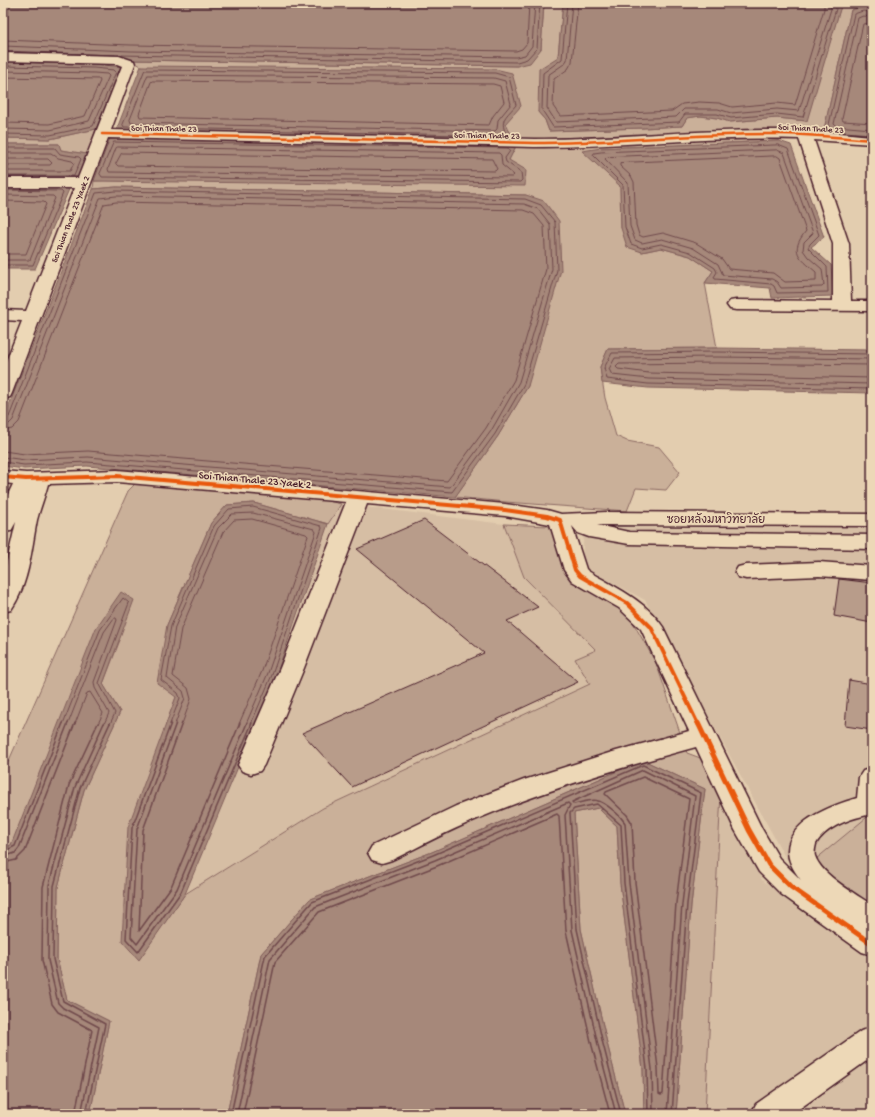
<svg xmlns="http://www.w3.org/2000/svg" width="875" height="1117" font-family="'Gochi Hand','Playpen Sans Thai',sans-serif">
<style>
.built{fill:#d6bea4}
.green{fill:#cab099;stroke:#8a6862}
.water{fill:#a6887a;stroke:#815e5a}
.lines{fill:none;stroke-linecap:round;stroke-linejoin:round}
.shore-far1{stroke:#6f494b;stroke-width:1}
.shore{stroke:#6f494b;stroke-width:1.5}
.building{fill:#b89c8a;stroke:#4a1f2b}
.minor-casing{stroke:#4a1f2b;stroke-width:3}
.minor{fill:#edd8b7;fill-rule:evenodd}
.cycleway-far2-casing{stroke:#edd8b7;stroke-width:4}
.cycleway-far1-casing{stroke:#edd8b7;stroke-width:6}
.cycleway-casing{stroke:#edd8b7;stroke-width:8}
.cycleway-far2{stroke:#e8590c;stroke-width:2.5}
.cycleway-far1{stroke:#e8590c;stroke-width:4}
.cycleway{stroke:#e8590c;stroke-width:5}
.labels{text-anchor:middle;stroke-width:3.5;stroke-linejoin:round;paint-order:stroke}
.far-street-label{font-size:9px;fill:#4a1f2b;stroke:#edd8b7}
.street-label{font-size:11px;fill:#4a1f2b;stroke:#edd8b7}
</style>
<rect width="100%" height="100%" fill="#e3cdaf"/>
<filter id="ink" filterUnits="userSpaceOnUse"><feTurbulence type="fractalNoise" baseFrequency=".025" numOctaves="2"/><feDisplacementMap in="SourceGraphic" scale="8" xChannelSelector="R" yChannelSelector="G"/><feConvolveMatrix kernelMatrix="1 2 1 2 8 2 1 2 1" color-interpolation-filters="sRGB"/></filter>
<g filter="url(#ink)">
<path class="built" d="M341,504L504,524L524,577L596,650L590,684L323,808L185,894L276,676L328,524Z
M872,527V935L812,892L785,857L645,600L582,566L584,528Z
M721,793L762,880L872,959V1114H705Z"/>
<path class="green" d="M544,3H563L558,57L538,112L545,120L549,131L643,128L682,126L687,118L700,116L717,118L730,122L777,118L806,121L841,5L835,3H872V8L862,7L851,10L823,134L803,132L804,129L515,140L505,124L141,66L131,60L517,66L541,49Z
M96,129L87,154L60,150L59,144H3V138L50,139Z
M779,136V141L601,148L620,186L621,228L642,252L661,248L690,256L713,271L705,283L717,348L608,349L600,367L605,398L616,436L627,441L659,447L680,472L666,490L636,488L627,511L506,502L455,497L498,436L528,386L526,195L116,187L93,189L94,181L509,160L517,144Z
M137,482L311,497L341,504L328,524L254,503L227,505L211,523L167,625L176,697L166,724L139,959L185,894L323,808L590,684L575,659L596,650L524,577L504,524L549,526L577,585L627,612L656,663L687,753L703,759L721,793L705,1114H676L691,905L705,789L643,760L432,852L310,899L261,954L227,1114H90L109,1021L67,1000L57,959L58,887L84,790L120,712L103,684L120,640L11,845L3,849V774L128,491Z
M598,808L617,826L620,883L643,1069L644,1114H625L607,1043L581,929L574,813Z
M872,813V913L825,876L816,859Z"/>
<path class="water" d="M3,3H544L541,49L530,63L517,66L131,60L3,55Z
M563,3H835L841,6L807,121L777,118L730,122L717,118L700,116L687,118L682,126L643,128L549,131L545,120L538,112L539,69L558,57Z
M862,7L872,8V138L823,134L851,10Z
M3,62L95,64L122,67L96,129L50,139L3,138Z
M141,66L495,69L512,73L521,106L505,124L515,140L116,131Z
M110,138L517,144L509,160L526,170L525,186L94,181Z
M779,141L791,145L824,237L811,247L831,265L833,296L772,298L770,288L705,283L713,271L690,256L661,248L642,252L627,247L621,228L620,186L582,151L601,148Z
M3,144H59L61,150L87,154L78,180H3Z
M3,186L70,187L35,269H3Z
M116,187L526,195L544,201L559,221L561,270L528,386L498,436L455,497L87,466L24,469L3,466V421L93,189Z
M717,348L872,350V393L648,388L602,383L600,367L608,349Z
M254,503L328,524L276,676L185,894L139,960L122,941L128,827L176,697L157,683L167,625L211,523L227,505Z
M121,592L134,600L103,684L120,712L84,790L58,887L57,959L67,1000L109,1021L90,1114H3V849L11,845L96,628Z
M643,760L705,789L691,905L676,1114H644L643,1069L620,883L617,826L598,808L574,813L581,929L607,1043L625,1114H227L261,954L310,899L432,852Z"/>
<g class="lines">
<path class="shore-far1" d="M567,3L562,59L543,73L542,110L553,127L679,122L685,114H717L731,118L777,114L803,117L836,9L835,3
M572,3L567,60L564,64L548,75L547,108L556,122L676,117L684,109H718L731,113L777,109L799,111L831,9L830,3
M578,3L572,62L568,69L554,79L553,106L560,116L672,111L682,104L699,102L719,103L732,107L777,103L795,105L824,9V3
M872,12L863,11L854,14L828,129L830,131L872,134
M872,17L863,16L858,18L834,124L836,126L872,129
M872,23L863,24L842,119L843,121L872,123
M3,40L131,45L516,51L522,49L527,43L529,3
M3,46L131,51L516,57L525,55L532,46L535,3
M3,51L115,55
M119,55L517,62L527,59L537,48L540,3
M3,66L94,68L114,70L116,72L93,126L50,135L3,134
M145,70L495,73L509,77L516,105C507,116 499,119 506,134L504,136L124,127L123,125Z
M3,71L94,73L107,74L109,76L89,121L50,130L3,129
M148,75L494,78L505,81L511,104L498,120L497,129L495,131L131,123L130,120Z
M3,77L99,79L100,81L85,116L49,124L3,123
M153,81L493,84L500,86L504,102L493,116L489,125L140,117L139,114L151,82Z
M114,142L508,148L510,151L505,158L506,162L521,172L522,180L520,182L102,177L100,174Z
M778,145L788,149L819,235L810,244L808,248L827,267L828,292L777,293L774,286L771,284L715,279L714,277L717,272L715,268L690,252L661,244L642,248L631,244L625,227L623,185L593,155L594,153L601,152Z
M118,147L499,153L501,155L502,165L514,175L512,177L109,172L108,169L116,148Z
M3,148H55L60,154L79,157L81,159L74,176H3
M777,150L784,153L813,233L804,242L803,250L808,257L822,269L824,285L822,287L781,288L777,282L772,279L723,275L718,264L693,248L662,239L642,243L635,240L630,226L628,183L605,159L607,157Z
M3,153H51L58,158L72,161L74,163L70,171H3
M122,153L492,159L497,169L495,171L118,166L116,164Z
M777,156L780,158L806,231C789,252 799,257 816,272V281L785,282L773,273L729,269L722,259L696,243L663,233L643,237L639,235L636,225L634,182L631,176L620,166V163Z
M3,159H48L52,163L50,165H3
M3,190L61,191L63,193L33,265H3
M3,195L53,196L55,198L30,260H3
M3,201L44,202L46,204L26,254H3
M872,354L717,352L612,353L604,368L607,379L648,384L872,389
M872,359L717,357L615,358L609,369L612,375L649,379L872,384
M872,365L717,363L619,364L616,367L618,369L649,373L872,378
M3,420L9,417L96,193L116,191L525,199L541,205L555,222L557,270L524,384L495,434L452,492L87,462L24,465L3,462
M3,425L9,424L13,420L100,198L116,196L524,204L538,209L550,224L552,269L519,382L491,431L450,487L88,457L25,460L3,457
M3,431L12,429L19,422L104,204L116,202L523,210L534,214L544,226L546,269L514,380L486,428L447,481L88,451L25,454L3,451
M63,724L100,630L123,598L129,603L99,683L115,713L110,724
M68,724L104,632L114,618H116L117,620L94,682L95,688L109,713L104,724
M75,724L87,693L90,692L103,713L98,724
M170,724L180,698L178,693L161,680L171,626L214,526L229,509L253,507L321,526L322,528L272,675L251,724
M175,724L185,698L183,691L167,678L175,627L218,528L232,514L253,513L314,529L316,532L268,673L246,724
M182,724L191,699L188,688L173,676L181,629L223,532L234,520L252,519L306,534L308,536L262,671L239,724"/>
<path class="shore" d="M171,723L132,828L126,939L138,952L181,892L252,723
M176,723L137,829L131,937L137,944L177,889L247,723
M182,723L143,830L139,931L171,887L240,723
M643,777L689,799L676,903L663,1094L661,1095L659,1094L658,1068L635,882L632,823L627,815L605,794L606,792Z
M3,852L15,846L63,723
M3,857L15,853L19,848L68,723
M3,863L16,860L25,851L75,723
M75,1114L92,1030L58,1012L52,1004L42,960L43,887L69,785L98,723
M81,1114L99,1027L63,1008L58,1003L48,960L49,885L75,787L104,723
M86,1114L105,1024L63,1001L53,959L54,886L80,788L110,723
M231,1114L265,956L312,902L433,855L643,765L701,793L687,904L672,1114
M237,1114L270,959L315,907L435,860L568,803L570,805L565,815L572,930L598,1045L616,1114
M243,1114L275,962L319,912L437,866L557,814L559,816L566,931L592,1046L610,1114
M621,1114L603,1044L577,929L570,813L574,809L597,804L621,825L624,883L647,1069L648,1114
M653,1114L652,1069L629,883L625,823C622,818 619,815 614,811C598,797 594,799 574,804L572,802L643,770L695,796L682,904L667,1114"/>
</g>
<path class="building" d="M424,520L538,607L507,621L578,682L352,787L302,733L484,653L357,549Z
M839,579L872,583V623L834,616Z
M849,680L872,684V730L845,726Z"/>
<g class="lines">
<defs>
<path id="minor" d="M3,53L119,56L134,61L135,64L111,130L534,139C615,139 696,129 778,130C809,130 841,133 872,136V144L814,140L849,244L851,301H872V311L736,310L730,309L727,305L730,301L736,300L833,301V244L799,139C711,136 622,147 534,147L108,138L12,393L10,397L3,399V369L22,321L3,320V310L26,311L74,188H3V178H78L122,66L117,64L3,61Z
M117,470L505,504L547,510L561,514L606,512L872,514V526L597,525L629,532L872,535V549L629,544L589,537L578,533L572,526L586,569L588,571C615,587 645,600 663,627L762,829L779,858L801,880C762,833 820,809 857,798L859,777L863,771L872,768V814C852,818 826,826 816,844C815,848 814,853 815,856C821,875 856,894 872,905V955L862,952L781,894L759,872L735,830L696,747C622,767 548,789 477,819C448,831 420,846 392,860L382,863L372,860L368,853L372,846L456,806L524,780L609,753L689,731L641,629L619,608L572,581L564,570L550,524L505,516L367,504L304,668L264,765L260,771L251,774L242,771L238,765L280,668L346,502L117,482L48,484C45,496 40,508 37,520C31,551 29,584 11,610L3,612V579L16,522L11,531L3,532V505L13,484L3,483V471L26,473Z
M819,562L872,566V580L819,576L746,579L738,577L735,572L738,567L746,565Z
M872,1027V1057L792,1114H751L756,1104L861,1031Z"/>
</defs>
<use href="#minor" class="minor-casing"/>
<use href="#minor" class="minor"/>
<defs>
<path id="cycleway-far2" d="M102,134L534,143C615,143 696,133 778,134C809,134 841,138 872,140"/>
<path id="cycleway-far1" d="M3,477L26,479L117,476L505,510L547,516L560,520L575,570L580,576L627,603L651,627L698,724"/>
<path id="cycleway" d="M698,723L749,830L769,865L791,887L872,944"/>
</defs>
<use href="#cycleway-far2" class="cycleway-far2-casing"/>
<use href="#cycleway-far1" class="cycleway-far1-casing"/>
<use href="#cycleway" class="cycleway-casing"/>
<use href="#cycleway-far2" class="cycleway-far2"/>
<use href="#cycleway-far1" class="cycleway-far1"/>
<use href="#cycleway" class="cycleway"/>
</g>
</g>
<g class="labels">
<g class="far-street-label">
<text transform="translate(164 128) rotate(1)" y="3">Soi Thian Thale 23</text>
<text transform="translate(811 128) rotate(3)" y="3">Soi Thian Thale 23</text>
<text transform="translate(487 135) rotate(1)" y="3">Soi Thian Thale 23</text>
<text transform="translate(70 219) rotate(-69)" y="3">Soi Thian Thale 23 Yaek 2</text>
</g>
<g class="street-label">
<text transform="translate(255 479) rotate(5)" y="4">Soi Thian Thale 23 Yaek 2</text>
<text x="716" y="523">ซอยหลังมหาวิทยาลัย</text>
</g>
</g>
<rect width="875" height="1117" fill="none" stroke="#edd8b7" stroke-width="16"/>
<rect x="8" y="8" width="859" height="1101" fill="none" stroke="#4a1f2b" stroke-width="1.5" filter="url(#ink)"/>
</svg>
